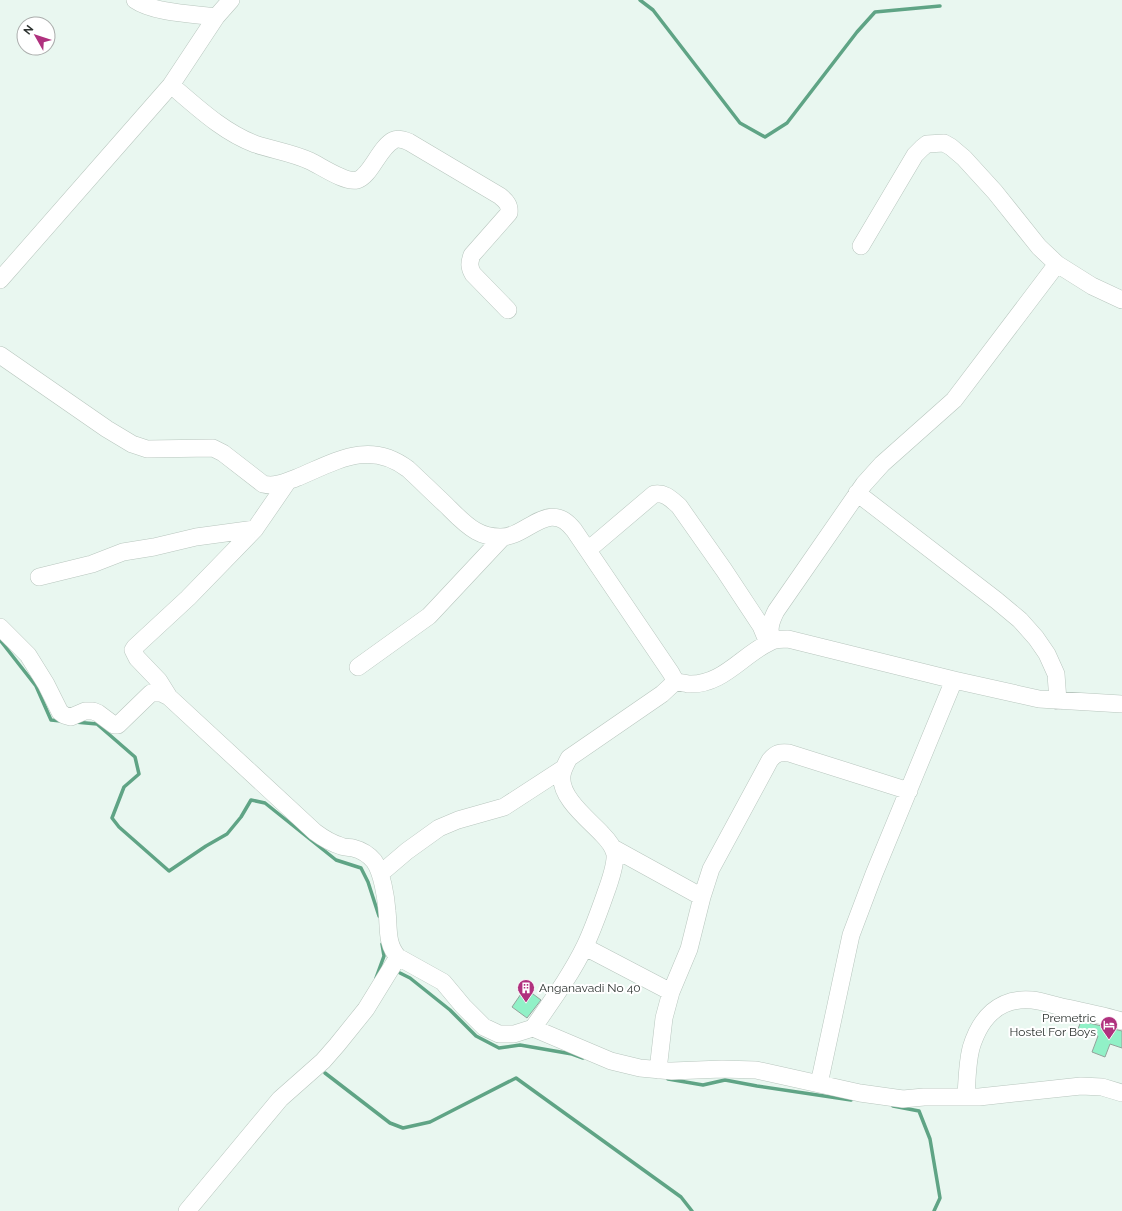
<svg xmlns="http://www.w3.org/2000/svg" width="1122" height="1211" font-family="Raleway,sans-serif">
<style>
.lines{fill:none;stroke-linecap:round;stroke-linejoin:round}
.stream{stroke:#5fa485;stroke-width:3.5}
.building{fill:#91f1c7;stroke:#94a29b}
.minor-casing{stroke:#b8c6be;stroke-width:18}
.minor{stroke:#fff;stroke-width:17}
.labels{text-anchor:middle;stroke-width:4;stroke-linejoin:round;paint-order:stroke}
.poi-label{font-size:12px;fill:#2d3330;stroke:#fff;text-anchor:start}
</style>
<rect width="100%" height="100%" fill="#e9f7f0"/>
<g class="lines">
<path class="stream" d="M640,0L653,10L740,123L765,137L787,123L857,32L875,12L940,6
M0,640L36,686L51,720L61,721
M75,722L97,724L135,757L139,774L124,787L112,818L119,827L169,871L206,846L227,834L241,817L251,800L265,803L336,860L361,868L368,882L379,916
M400,973L410,978L450,1010L476,1036L499,1048L520,1045L572,1054L583,1058
M376,978L384,956L382,944
M325,1073L390,1123L403,1128L430,1122L516,1078L681,1197L692,1211
M668,1079L703,1085L725,1080L757,1086L851,1100
M893,1106L919,1111L930,1139L940,1198L934,1211"/>
</g>
<path class="building" d="M525,988L541,1000L527,1018L512,1007Z
M1081,1021L1122,1031V1048L1110,1044L1105,1057L1092,1052L1098,1036L1078,1029Z"/>
<g class="lines">
<defs>
<path id="minor" d="M135,0C154,13 193,14 216,17
M171,85C197,107 223,132 255,144C273,150 293,153 310,161C321,166 345,183 357,180C371,176 379,147 394,140C398,138 404,140 409,142L500,196C506,201 510,205 509,213L472,255C469,263 469,267 473,274L508,310
M861,246L915,155L922,148L927,144L944,143L951,147L964,158L995,192L1039,247L1057,264L1092,286L1122,300
M0,280L171,85L216,17L231,0
M0,355L107,429L132,444L147,449L213,448L223,453L263,484C275,487 285,482 296,478C335,462 369,439 408,469C421,481 433,493 446,505C455,514 465,525 476,531C483,535 492,537 500,537C527,538 549,497 574,530L671,673C672,675 674,679 676,681C680,683 684,683 688,684C722,686 742,655 770,642C775,639 781,639 788,639L954,680L1039,699L1122,704
M857,493L996,600L1020,620L1036,638L1047,654L1056,674L1058,701
M588,550L654,494C665,492 672,500 679,506L724,570L761,626L768,643
M39,577L92,564L123,552L154,547L196,537L255,529
M0,627L28,655L46,684L60,712L64,715L71,717L85,711H93L98,713L114,725H118L151,693H161L169,697L315,832C323,838 331,843 341,846C345,848 350,847 353,848C361,850 369,855 374,861C382,872 386,897 387,911C389,928 386,944 398,957L443,982L463,1006L484,1027L499,1034H514L533,1028L611,1061L640,1068L672,1071L722,1069L756,1070L860,1093L903,1099L924,1097H979L1081,1086L1102,1087L1122,1093
M771,641C769,628 770,623 776,611L864,484L882,464L954,400L1057,264
M358,667L429,616L503,537
M169,697L159,681L137,658L133,650L135,647L188,598L255,529L288,481
M613,848L702,897
M380,874L407,851L439,828L458,820L504,807L564,768
M585,947L671,992
M533,1028C551,1002 571,975 585,946C593,929 599,912 605,895C609,884 616,865 615,854C613,846 607,839 602,834C588,819 559,797 562,775C563,769 566,764 569,758L662,694L676,681
M658,1070L664,1018L671,992L689,949L702,897L711,869L770,760C776,753 780,752 789,753L909,791
M819,1084L851,935L874,874L954,680
M966,1097C967,1081 967,1064 971,1048C980,1018 999,997 1032,1000C1042,1001 1053,1005 1062,1007C1082,1011 1102,1015 1122,1021
M187,1211L280,1099L323,1061L337,1045L366,1009L398,957"/>
</defs>
<use href="#minor" class="minor-casing"/>
<use href="#minor" class="minor"/>
</g>
<defs>
<symbol id="building-pin" viewBox="-11 -11 22 30"><path d="M0 17L-7.5 6A9.5 9.5 0 1 1 7.5 6Z" fill="#b0317e" stroke="#fff"/><path d="M-4-6H4V6H1V3H-1V6H-4ZM-2.5-4.3h1.7v1.8h-1.7ZM.8-4.3h1.7v1.8H.8ZM-2.5-1h1.7V.8h-1.7ZM.8-1h1.7V.8H.8Z" fill="#fff"/></symbol>
<symbol id="hotel-pin" viewBox="-11 -11 22 30"><path d="M0 17L-7.5 6A9.5 9.5 0 1 1 7.5 6Z" fill="#b0317e" stroke="#fff"/><path d="M-6-4.5h1.5V1H6V5H4.5V3h-9V5H-6ZM-4 0a1.8 1.8 0 1 1 3.6 0ZM.5 0V-2.5h3Q6-2.5 6 0Z" fill="#fff"/></symbol>
</defs>
<g fill-rule="evenodd">
<use href="#building-pin" x="516" y="978" width="20" height="27"/>
<use href="#hotel-pin" x="1099" y="1015" width="20" height="27"/>
</g>
<g class="labels">
<g class="poi-label">
<text x="539" y="992">Anganavadi No 40</text>
<text x="1096" y="1022" text-anchor="end">Premetric<tspan x="1096" dy="14">Hostel For Boys</tspan></text>
</g>
</g>
<g transform="translate(36 36) rotate(309)"><circle r="19" fill="#ffffff" stroke="#abadac"/>
<path d="M0-3L7 15L0 10L-7 15Z" fill="#b0317e"/>
<text y="-6" font-size="11" font-weight="bold" text-anchor="middle" fill="#2d3330">N</text>
</g>
</svg>
